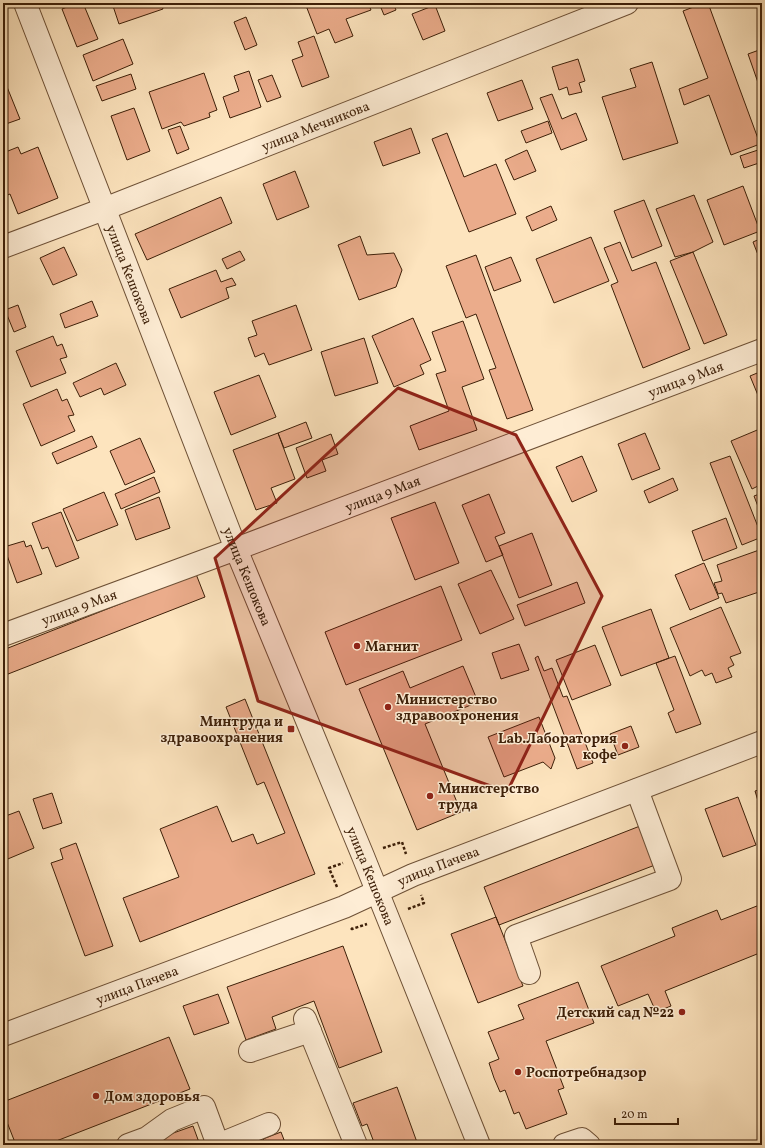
<svg xmlns="http://www.w3.org/2000/svg" width="765" height="1148" font-family="Vollkorn,serif">
<style>
.building{fill:#ebac8b;stroke:#3d1f08}
.lines{fill:none;stroke-linecap:round;stroke-linejoin:round}
.minor-casing{stroke:#6d5036;stroke-width:24}
.path{stroke:#3d1f08;stroke-width:2.5;stroke-dasharray:3 2;stroke-linecap:butt}
.minor{stroke:#feedd5;stroke-width:22}
.marked{fill:#8f2418;fill-opacity:0.2;stroke:#8f2418;stroke-width:3;stroke-linejoin:round}
.poi-dot{fill:#8f2418;stroke:#feedd5;stroke-width:1.5}
.labels{text-anchor:middle;stroke-width:3;stroke-linejoin:round;paint-order:stroke}
.street-label{font-size:14px;fill:#3d1f08;stroke:#feedd5}
.poi-label{font-size:14px;font-weight:bold;fill:#3d1f08;stroke:#feedd5;text-anchor:start}
</style>
<rect width="100%" height="100%" fill="#fde4be"/>
<filter id="stains"><feTurbulence type="fractalNoise" baseFrequency=".005" numOctaves="4"/><feColorMatrix values="0 0 0 0 .2 0 0 0 0 .09 0 0 0 0 .02 0 0 0 .5 -.17"/></filter>
<radialGradient id="worn" r=".72"><stop offset=".6" stop-color="#630" stop-opacity="0"/><stop offset="1" stop-color="#630" stop-opacity=".3"/></radialGradient>
<path class="building" d="M77,3H83L98,39L77,47L62,9Z
M112,3H161L163,9L119,24Z
M305,3H368L371,10L346,19L353,36L335,43L329,29L317,34Z
M379,3H393L396,10L384,15Z
M704,3H708L760,144L731,155L709,95L684,105L679,89L708,78L683,11Z
M435,5L445,31L423,40L412,14Z
M246,17L257,45L245,50L234,22Z
M314,36L329,77L302,87L292,60L303,56L298,42Z
M123,39L133,64L93,81L83,55Z
M762,49V94L748,54Z
M578,59L585,81L579,83L582,92L569,95L567,87L559,90L552,67Z
M652,62L678,143L623,160L602,97L636,87L630,69Z
M249,71L261,107L230,118L223,97L239,91L234,76Z
M204,73L217,110L209,113L210,117L184,126L181,122L162,129L149,92Z
M131,74L136,89L102,101L96,86Z
M272,75L281,97L267,102L258,80Z
M3,77L20,119L3,125Z
M522,80L533,109L498,121L487,93Z
M552,94L562,119L576,113L587,140L561,150L540,98Z
M134,108L150,151L127,160L111,116Z
M548,121L552,133L526,143L521,131Z
M180,126L189,149L177,154L168,130Z
M411,128L420,153L383,166L374,142Z
M447,133L464,177L496,164L516,214L469,232L432,139Z
M18,147L21,154L38,147L58,198L18,214L10,194L3,197V153Z
M527,150L536,171L514,180L505,160Z
M758,150L762,162L744,168L740,156Z
M295,171L309,207L277,220L263,184Z
M743,186L760,231L724,245L707,200Z
M694,195L713,242L693,252L675,257L656,209Z
M221,197L232,223L147,260L135,234Z
M644,200L662,246L632,258L614,211Z
M551,206L557,220L532,231L526,217Z
M360,236L367,255L394,253L402,270L396,287L359,300L338,245Z
M591,237L609,281L554,303L536,259Z
M762,238V265L753,242Z
M620,242L632,271L656,262L690,349L643,368L611,285L618,282L604,248Z
M64,247L77,275L53,285L40,258Z
M240,251L245,260L227,269L222,259Z
M693,252L727,335L704,344L670,261Z
M476,255L533,410L507,419L489,370L496,368L476,314L466,318L446,266Z
M511,257L521,281L494,291L485,267Z
M216,270L221,282L232,278L236,285L226,288L229,298L181,318L169,289Z
M92,301L98,316L65,328L60,314Z
M18,305L26,327L14,332L5,310Z
M296,305L312,350L269,365L264,353L255,357L248,338L257,335L252,321Z
M413,318L431,360L420,365L424,374L394,387L372,336Z
M463,321L484,379L462,387L477,430L419,450L410,426L449,411L436,374L446,371L432,332Z
M53,336L57,346L62,344L67,357L60,359L66,373L31,387L16,351Z
M364,338L378,383L335,396L321,352Z
M116,363L126,385L104,395L101,388L80,397L73,383Z
M762,371V405L750,376Z
M259,375L276,417L231,435L214,392Z
M57,389L62,401L67,399L74,415L68,416L75,431L41,446L23,404Z
M306,422L312,438L284,448L278,433Z
M762,428V484L752,489L731,441Z
M278,433L295,479L271,488L277,503L256,510L233,450Z
M645,433L660,469L632,480L618,444Z
M331,434L338,454L322,460L326,471L307,478L296,448Z
M92,436L97,447L57,464L52,453Z
M140,438L155,472L125,485L110,451Z
M582,456L597,491L572,502L556,467Z
M730,456L762,537L742,545L710,463Z
M154,477L160,492L121,509L115,494Z
M673,478L678,490L649,503L644,491Z
M104,492L118,525L77,541L63,509Z
M762,493V517L754,496Z
M489,494L505,533L495,537L503,555L486,562L462,505Z
M159,497L170,528L136,540L125,510Z
M435,502L459,563L415,580L391,518Z
M61,512L79,558L56,567L48,547L42,549L32,523Z
M726,518L737,548L703,561L692,531Z
M532,533L552,585L519,598L499,546Z
M24,541L26,547L31,545L42,574L17,583L4,547Z
M762,549V591L726,603L722,593L718,594L714,583L722,581L717,565Z
M704,563L719,598L690,610L675,575Z
M491,570L514,619L480,634L458,584Z
M196,574L205,597L3,676V650Z
M577,582L585,603L525,626L517,605Z
M441,586L462,640L346,685L325,632Z
M721,607L741,653L730,657L734,665L728,668L732,677L716,683L712,673L705,676L702,670L690,676L670,628Z
M651,609L669,658L621,676L602,627Z
M519,644L529,670L501,679L492,653Z
M595,645L611,685L572,700L556,660Z
M538,656L544,671L552,668L563,697L567,696L593,763L577,769L535,658Z
M675,656L701,724L676,733L668,713L674,710L656,663Z
M463,666L478,702L425,724L461,812L417,830L359,689L403,671L410,688Z
M245,699L315,874L140,942L123,898L179,877L160,829L217,806L232,842L253,834L257,844L285,833L264,782L257,785L226,707Z
M539,717L555,758L551,769L543,762L504,777L488,737Z
M631,726L639,747L618,755L610,734Z
M762,789V814L755,791Z
M52,793L62,823L43,829L33,799Z
M738,797L756,845L723,857L705,809Z
M19,811L34,848L3,861V817Z
M640,826L655,865L499,925L484,887Z
M76,843L113,946L85,956L51,863L63,859L60,849Z
M762,904V952L665,991L671,1006L656,1012L648,994L618,1006L601,966L675,936L672,928L717,910L721,920Z
M496,917L523,986L478,1003L451,934Z
M343,946L382,1052L339,1068L314,1001L272,1017L276,1029L246,1040L227,987Z
M578,982L594,1023L546,1041L564,1088L558,1090L567,1114L526,1129L519,1112L514,1114L505,1090L500,1092L494,1078L489,1063L499,1059L488,1032L524,1019L518,1005Z
M218,994L229,1023L194,1035L183,1006Z
M169,1037L190,1089L46,1145H16L3,1112V1102Z
M397,1087L418,1145H375L367,1124L362,1126L353,1103Z
M193,1126L200,1145H152L151,1141Z
M281,1132L286,1145H263L265,1144L263,1139Z"/>
<g class="lines">
<defs>
<g id="minor">
<path id="s1" d="M25,3L236,549L363,856L479,1145"/>
<path id="s2" d="M3,247L104,209L627,3"/>
<path id="s3" d="M3,635L236,549L762,350"/>
<path d="M529,973L516,936L670,879L637,790"/>
<path d="M305,1019L356,1145"/>
<path id="s4" d="M3,1035L344,907L413,875L762,742"/>
<path d="M250,1051L310,1031"/>
<path d="M128,1145L147,1138L172,1120L204,1107L218,1145"/>
<path d="M218,1145L269,1124"/>
<path d="M564,1145L582,1139L589,1145"/>
</g>
</defs>
<use href="#minor" class="minor-casing"/>
<path class="path" d="M383,848L402,842L406,854
M337,887L329,868L343,863
M408,909L424,903L421,895
M351,928L352,929L367,924"/>
<use href="#minor" class="minor"/>
</g>
<path class="marked" d="M398,388L516,435L602,596L507,792L258,701L215,558Z"/>
<g class="poi-dot">
<circle cx="357" cy="646" r="4"/>
<circle cx="388" cy="707" r="4"/>
<rect x="287" y="725" width="8" height="8" rx="2"/>
<circle cx="625" cy="746" r="4"/>
<circle cx="430" cy="796" r="4"/>
<circle cx="682" cy="1012" r="4"/>
<circle cx="518" cy="1072" r="4"/>
<circle cx="96" cy="1096" r="4"/>
</g>
<g class="labels">
<g class="street-label">
<text dy="5" stroke="none"><textPath href="#s2" startOffset="335">улица Мечникова</textPath></text>
<text dy="5" stroke="none"><textPath href="#s1" startOffset="291">улица Кешокова</textPath></text>
<text dy="5" stroke="none"><textPath href="#s3" startOffset="729">улица 9 Мая</textPath></text>
<text dy="5" stroke="none"><textPath href="#s3" startOffset="405">улица 9 Мая</textPath></text>
<text dy="5" stroke="none"><textPath href="#s1" startOffset="615">улица Кешокова</textPath></text>
<text dy="5" stroke="none"><textPath href="#s3" startOffset="81">улица 9 Мая</textPath></text>
<text dy="5" stroke="none"><textPath href="#s4" startOffset="467">улица Пачева</textPath></text>
<text dy="5" stroke="none"><textPath href="#s1" startOffset="939">улица Кешокова</textPath></text>
<text dy="5" stroke="none"><textPath href="#s4" startOffset="143">улица Пачева</textPath></text>
</g>
<g class="poi-label">
<text x="365" y="651">Магнит</text>
<text x="396" y="704">Министерство<tspan x="396" dy="16">здравоохронения</tspan></text>
<text x="283" y="726" text-anchor="end">Минтруда и<tspan x="283" dy="16">здравоохранения</tspan></text>
<text x="617" y="743" text-anchor="end">Lab.Лаборатория<tspan x="617" dy="16">кофе</tspan></text>
<text x="438" y="793">Министерство<tspan x="438" dy="16">труда</tspan></text>
<text x="674" y="1017" text-anchor="end">Детский сад №22</text>
<text x="526" y="1077">Роспотребнадзор</text>
<text x="104" y="1101">Дом здоровья</text>
</g>
</g>
<rect width="765" height="1148" fill="none" stroke="#fde4be" stroke-width="16"/>
<rect x="4" y="4" width="757" height="1140" fill="none" stroke="#3d1f08" stroke-width="2"/>
<rect x="8" y="8" width="749" height="1132" fill="none" stroke="#3d1f08"/>
<path d="M615 1118v6h63v-6" fill="none" stroke="#3d1f08" stroke-width="2"/>
<text x="621" y="1118" font-size="12" fill="#3d1f08" stroke="#feedd5" stroke-width="3" paint-order="stroke">20 m</text>
<rect width="100%" height="100%" filter="url(#stains)"/>
<rect width="100%" height="100%" fill="url(#worn)"/>
</svg>
